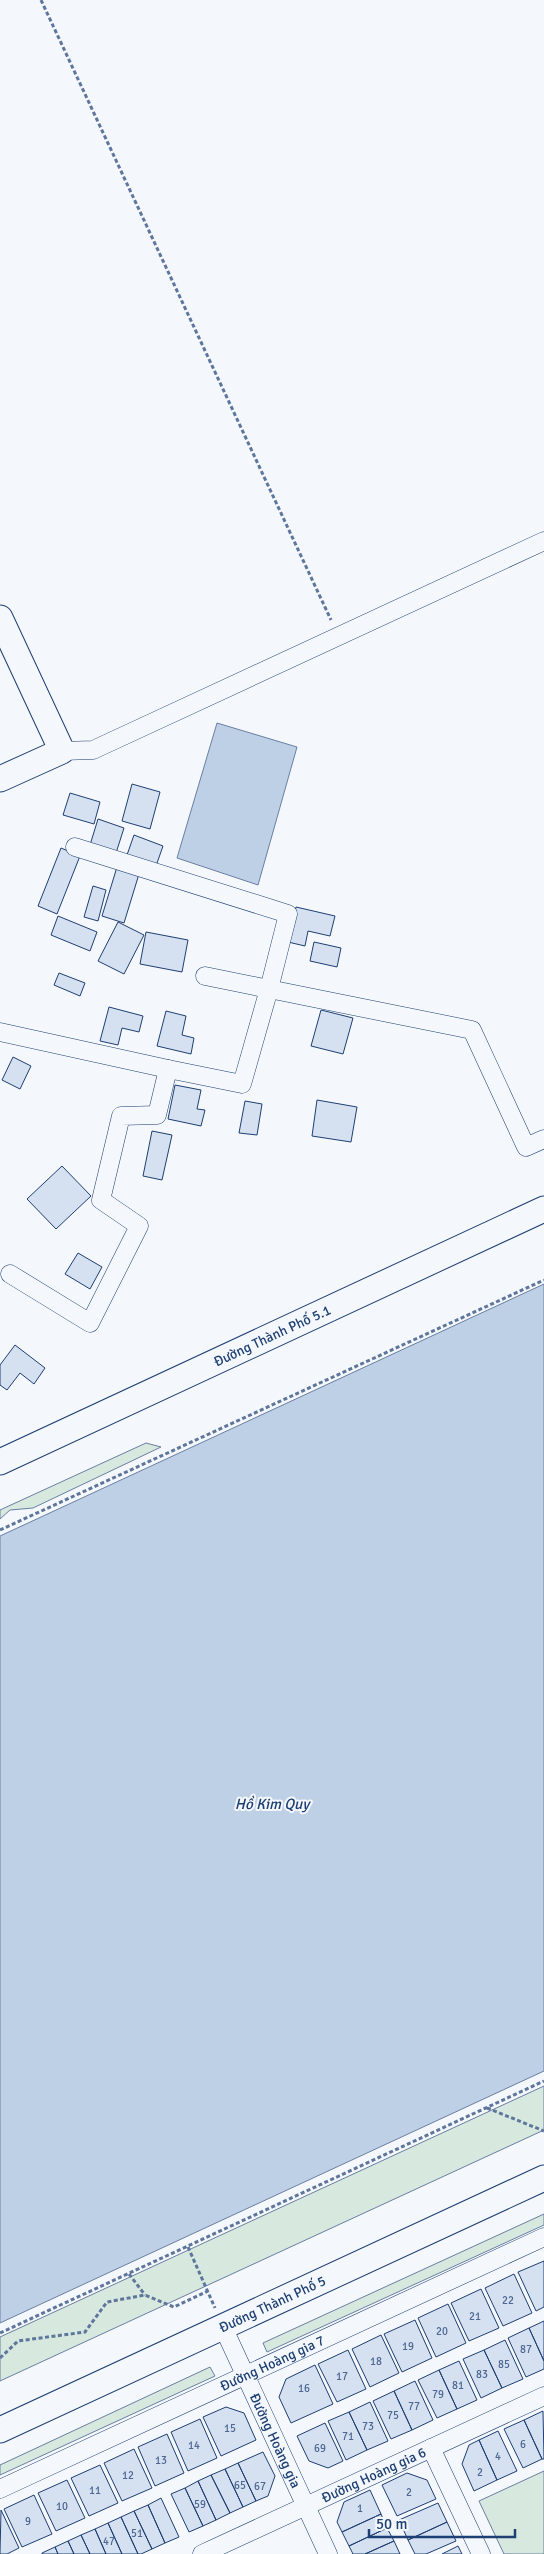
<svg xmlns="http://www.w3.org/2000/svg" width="544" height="2554" font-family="Signika,sans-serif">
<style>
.green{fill:#d7e8df;stroke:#687fa3}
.water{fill:#bed0e5;stroke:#687fa3}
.building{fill:#d5e0f0;stroke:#1d3f73}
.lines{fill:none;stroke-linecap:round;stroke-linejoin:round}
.street-casing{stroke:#1d3f73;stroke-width:19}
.secondary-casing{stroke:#1d3f73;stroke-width:27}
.path{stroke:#5e769c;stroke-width:3;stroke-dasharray:4 2.5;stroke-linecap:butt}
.street{stroke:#f4f7fb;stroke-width:18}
.secondary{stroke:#f4f7fb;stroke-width:25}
.labels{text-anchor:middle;stroke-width:4;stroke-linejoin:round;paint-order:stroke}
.number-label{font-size:11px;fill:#4b6792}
.street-label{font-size:14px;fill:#1d3f73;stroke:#f4f7fb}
.water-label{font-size:15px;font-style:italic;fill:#1d3f73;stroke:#f4f7fb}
</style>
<rect width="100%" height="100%" fill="#f4f7fb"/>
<path class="green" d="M146,1443L161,1447L33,1508L10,1510L0,1519V1510Z
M544,2086V2130L0,2381V2337Z
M544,2214V2225L267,2352L263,2343Z
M210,2367L215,2376L0,2475V2465Z
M544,2471V2554H504L479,2501Z"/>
<path class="water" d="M217,723L297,747L258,885L177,858Z
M544,1284V2071L0,2323V1536Z"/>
<path class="building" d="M132,784L160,792L150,829L122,821Z
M70,793L100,802L94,824L63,815Z
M98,819L124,828L116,853L90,845Z
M134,835L163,846L156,866L127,855Z
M61,848L80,856L57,914L38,906Z
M117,867L139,874L124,923L102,916Z
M93,886L106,890L98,921L84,917Z
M296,907L335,916L330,936L308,931L305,946L288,942Z
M58,916L97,932L90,951L51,935Z
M118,922L144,935L124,974L98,961Z
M146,932L188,940L182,972L140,964Z
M314,942L341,948L337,967L310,961Z
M59,973L85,983L80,996L54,985Z
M109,1007L143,1016L139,1032L122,1028L118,1045L100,1041Z
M321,1010L353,1018L343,1054L311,1046Z
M166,1011L186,1016L182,1035L194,1038L191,1054L157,1046Z
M13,1057L31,1066L20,1089L2,1080Z
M175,1085L201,1090L197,1109L205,1110L201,1126L168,1119Z
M317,1100L357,1107L351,1142L312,1136Z
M245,1101L262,1104L257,1135L239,1133Z
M152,1131L172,1135L162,1180L143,1176Z
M62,1166L91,1196L56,1229L27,1199Z
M78,1253L102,1267L90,1289L65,1274Z
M15,1345L45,1368L34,1384L20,1373L7,1390L0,1385V1365Z
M544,2261V2307L536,2311L518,2272Z
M514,2274L532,2313L503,2326L485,2288Z
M481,2289L499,2328L469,2341L451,2303Z
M448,2304L466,2343L436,2357L418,2318Z
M415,2320L432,2358L402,2372L384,2334Z
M544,2321V2361L529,2328Z
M529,2328L544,2361V2369L526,2377L508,2338Z
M381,2335L399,2373L370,2387L352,2349Z
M505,2340L523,2379L502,2388L484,2350Z
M348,2350L366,2389L337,2402L318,2364Z
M484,2350L502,2388L481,2398L463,2359Z
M459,2361L477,2400L457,2409L439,2370Z
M315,2365L333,2404L291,2423L279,2397L286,2379Z
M439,2370L457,2409L437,2418L418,2380Z
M415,2381L433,2420L412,2430L394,2391Z
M394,2391L412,2430L391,2439L373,2401Z
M370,2402L388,2441L367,2450L349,2412Z
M226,2407L244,2413L256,2440L221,2456L203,2417Z
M543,2411L544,2459H542L524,2420Z
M349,2412L367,2450L346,2460L328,2421Z
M200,2419L217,2458L188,2471L171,2432Z
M524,2420L542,2459L523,2468L504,2429Z
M325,2423L343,2461L328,2468L309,2461L297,2436Z
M498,2431L517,2471L497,2480L479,2440Z
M167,2434L184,2473L155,2486L138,2447Z
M479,2440L497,2480L474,2491L462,2464L469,2445Z
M134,2449L152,2488L122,2501L104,2463Z
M263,2452L275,2476L268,2496L256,2501L238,2463Z
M238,2463L256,2501L243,2507L225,2469Z
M100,2465L118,2503L89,2516L71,2478Z
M225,2469L243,2507L230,2513L211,2475Z
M407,2473L427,2480L436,2499L397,2516L382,2485Z
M211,2475L230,2513L216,2520L198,2481Z
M67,2480L85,2518L56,2531L38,2493Z
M198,2481L216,2520L203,2526L185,2488Z
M185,2488L203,2526L189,2532L171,2494Z
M370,2490L381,2514L342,2532L337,2522L344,2502Z
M34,2495L52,2534L22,2547L4,2509Z
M161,2498L179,2537L165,2543L148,2505Z
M438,2503L447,2522L408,2540L399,2520Z
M148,2505L165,2543L152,2549L134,2511Z
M1,2510L19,2548L7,2554H0Z
M134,2511L152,2549L141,2554H138L121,2517Z
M381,2514L387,2528L349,2546L342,2532Z
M121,2517L138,2554H122L108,2523Z
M447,2522L456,2541L426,2554H415L408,2540Z
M108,2523L122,2554H106L95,2529Z
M387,2528L394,2541L365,2554H353L349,2546Z
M95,2529L106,2554H90L81,2535Z
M81,2535L90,2554H74L68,2541Z
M68,2541L74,2554H58L55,2547Z
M394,2541L400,2554H365Z
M458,2546L462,2554H442Z
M55,2547L58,2554H42V2553Z"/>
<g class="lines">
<defs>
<g id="street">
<path d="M62,751L93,750L544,541"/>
<path d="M75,847L288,914L269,989L205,976"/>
<path d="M0,1032L168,1069"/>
<path d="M10,1274L90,1323L139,1226L101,1200L121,1116L157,1115L168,1069L242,1084L269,989L472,1030L526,1147L544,1139"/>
<path id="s1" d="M223,2327L328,2554"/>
<path d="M431,2448L481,2554"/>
<path id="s2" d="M0,2489L544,2237"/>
<path id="s3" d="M202,2554L544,2396"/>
</g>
<g id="secondary">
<path d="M0,618L62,751L0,779"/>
<path id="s4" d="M0,1462L544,1209"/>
<path id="s5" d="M0,2430L544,2178"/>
</g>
</defs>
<use href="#street" class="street-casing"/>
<use href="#secondary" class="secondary-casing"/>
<path class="path" d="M41,0L331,620
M0,1530L544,1280
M487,2108L544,2131
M188,2247L215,2308
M129,2274L145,2295
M0,2333L544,2081
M0,2358L18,2341L85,2332L107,2302L145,2295L174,2307L208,2291"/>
<use href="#street" class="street"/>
<use href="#secondary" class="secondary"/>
</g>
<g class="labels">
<g class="number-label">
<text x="508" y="2304">22</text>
<text x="475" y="2320">21</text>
<text x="442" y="2335">20</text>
<text x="408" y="2350">19</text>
<text x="526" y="2353">87</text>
<text x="376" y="2365">18</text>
<text x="504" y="2368">85</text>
<text x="482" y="2378">83</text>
<text x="342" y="2380">17</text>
<text x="458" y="2389">81</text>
<text x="304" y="2392">16</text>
<text x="438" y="2398">79</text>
<text x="414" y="2410">77</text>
<text x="393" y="2419">75</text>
<text x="368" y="2430">73</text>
<text x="230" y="2432">15</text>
<text x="348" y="2440">71</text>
<text x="523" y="2448">6</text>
<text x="194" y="2449">14</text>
<text x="320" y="2452">69</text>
<text x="498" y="2460">4</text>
<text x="161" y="2464">13</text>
<text x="480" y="2476">2</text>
<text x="128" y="2479">12</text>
<text x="240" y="2489">65</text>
<text x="260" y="2490">67</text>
<text x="95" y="2494">11</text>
<text x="409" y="2496">2</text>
<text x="200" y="2508">59</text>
<text x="62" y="2510">10</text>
<text x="360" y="2512">1</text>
<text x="28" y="2525">9</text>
<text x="137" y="2537">51</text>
<text x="109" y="2545">47</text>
</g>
<g class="street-label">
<text dy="5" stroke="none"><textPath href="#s4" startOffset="300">Đường Thành Phố 5.1</textPath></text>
<text dy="5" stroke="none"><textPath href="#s5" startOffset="300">Đường Thành Phố 5</textPath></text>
<text dy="5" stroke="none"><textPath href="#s2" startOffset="300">Đường Hoàng gia 7</textPath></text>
<text dy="5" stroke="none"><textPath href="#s1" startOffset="125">Đường Hoàng gia</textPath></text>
<text dy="5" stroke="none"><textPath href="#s3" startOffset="189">Đường Hoàng gia 6</textPath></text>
</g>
<g class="water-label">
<text x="272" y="1809">Hồ Kim Quy</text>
</g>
</g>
<path d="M369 2529v8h146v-8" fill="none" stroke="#1d3f73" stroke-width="2.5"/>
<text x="376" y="2529" font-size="15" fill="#1d3f73" stroke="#f4f7fb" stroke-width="4" paint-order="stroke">50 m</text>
</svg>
